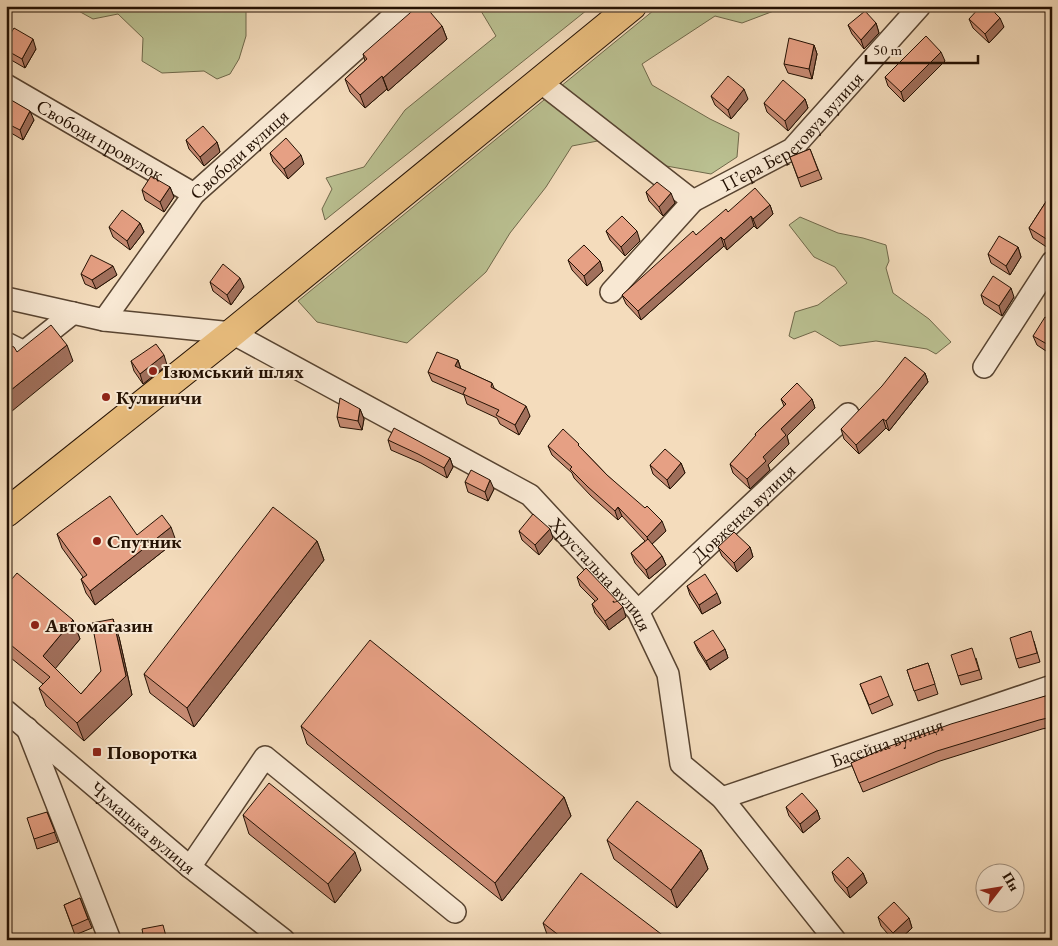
<svg xmlns="http://www.w3.org/2000/svg" width="1058" height="946" font-family="'EB Garamond',serif">
<style>
.green{fill:#bac091;stroke:#6f684a}
.lines{fill:none;stroke-linecap:round;stroke-linejoin:round}
.minor-casing{stroke:#584431;stroke-width:24}
.highway-casing{stroke:#241103;stroke-width:30}
.minor{stroke:#f8e8d3;stroke-width:21}
.highway{stroke:#eabe7e;stroke-width:28}
.wall{fill:#c68a72;stroke:#241103}
.shaded-wall{fill:#a1705c;stroke:#241103}
.building{fill:#e6a084;stroke:#241103}
.poi-dot{fill:#8f2418;stroke:#f8e8d3;stroke-width:2}
.labels{text-anchor:middle;stroke-width:4;stroke-linejoin:round;paint-order:stroke}
.street-label{font-size:19px;fill:#241103;stroke:#f8e8d3}
.poi-label{font-size:19px;font-weight:bold;fill:#241103;stroke:#f8e8d3;text-anchor:start}
</style>
<rect width="100%" height="100%" fill="#f4dcbc"/>
<filter id="stains"><feTurbulence type="fractalNoise" baseFrequency=".004" numOctaves="4"/><feColorMatrix values="0 0 0 0 .2 0 0 0 0 .09 0 0 0 0 .02 0 0 0 .5 -.17"/></filter>
<radialGradient id="worn" r=".72"><stop offset=".6" stop-color="#630" stop-opacity="0"/><stop offset="1" stop-color="#630" stop-opacity=".3"/></radialGradient>
<path class="green" d="M74,6H247L246,10V36L239,59L230,74L217,79L204,71L162,73L142,61L143,38L118,14L93,19L75,9Z
M478,6H592L325,220L322,209L332,189L326,178L364,167L405,110L496,36Z
M659,6H787L742,23L715,16L642,64L652,85L710,119L739,133L737,157L711,174L644,162L613,138L572,146L546,187L510,233L486,272L407,343L317,322L298,301Z
M800,217L838,233L863,238L886,245L889,261L886,268L893,293L929,319L951,342L936,354L927,349L876,341L840,346L815,331L794,339L789,336L795,312L818,305L847,283L835,267L814,257L789,225Z"/>
<g class="lines">
<defs>
<g id="minor">
<path d="M539,81L693,201"/>
<path id="s1" d="M6,85L194,194"/>
<path id="s2" d="M611,292L693,201L792,149L920,6"/>
<path id="s3" d="M6,298L104,320L232,333L530,495L638,611L668,674L681,764L722,798L835,940"/>
<path id="s4" d="M104,320L194,194L400,10"/>
<path d="M6,343L24,352L73,313"/>
<path d="M984,367L1052,262"/>
<path id="s5" d="M638,611L848,414"/>
<path id="s6" d="M6,711L190,867L284,940"/>
<path d="M27,728L110,940"/>
<path id="s7" d="M722,798L1052,686"/>
<path d="M190,867L265,757L455,912"/>
</g>
<path id="highway" d="M6,513L232,333L632,6"/>
</defs>
<use href="#minor" class="minor-casing"/>
<use href="#highway" class="highway-casing"/>
<use href="#minor" class="minor"/>
<use href="#highway" class="highway"/>
</g>
<path class="wall" d="M969,19L1004,27L989,43L973,28Z
M876,23L879,33L864,49L852,34L848,25Z
M442,26L447,39L388,91L387,89L365,108L350,92L345,79L365,61L363,54Z
M6,41L36,49L25,68L6,57Z
M814,45L817,54L812,79L788,73L784,64Z
M945,61L904,102L888,86L885,77Z
M711,96L748,99L731,119L715,105Z
M6,97L34,120L23,140L6,130Z
M805,99L808,108L788,131L767,112L764,103Z
M186,140L217,142L220,152L204,166L189,149Z
M810,149L822,179L801,187L790,157Z
M270,153L304,164L288,179L273,162Z
M1052,183L1051,250L1033,238L1029,228L1049,197L1047,191Z
M170,187L174,197L164,212L145,200L142,190Z
M646,192L675,203L663,216L649,201Z
M770,205L773,214L757,229L754,226L727,250L724,246L641,320L626,304L622,295L696,235L728,212Z
M140,223L144,232L130,250L113,237L109,227Z
M606,231L640,241L625,256L610,240Z
M1018,247L1021,257L1010,275L991,263L988,254Z
M568,260L600,261L603,271L587,286L572,270Z
M81,274L117,275L96,289L85,284Z
M210,282L244,287L231,305L213,291Z
M981,295L1014,297L1002,316L984,304Z
M1052,321V355L1037,345L1033,336Z
M458,360L461,369L492,383L494,388L530,416L519,435L500,424L497,418L467,404L464,395L432,381L428,372Z
M131,361L167,365L143,384L134,371Z
M925,373L928,382L889,431L886,428L859,454L844,439L841,429Z
M781,399H812L815,408L787,436L789,444L768,465L770,470L750,489L733,473L730,464L756,436L755,434L784,406Z
M360,409L364,419L362,430L340,427L337,417Z
M388,440L450,458L453,467L447,478L421,463L391,450Z
M548,446L581,448L607,475L666,531L652,544L662,556L666,565L649,579L635,563L631,553L645,541L622,516L618,520L591,496L574,478L572,473L552,455Z
M681,463L685,473L670,489L653,474L650,465Z
M465,482L494,489L488,501L468,492Z
M519,531L553,538L539,555L522,540Z
M57,534L137,535L176,541L95,605L86,593L81,579L83,577L62,548Z
M317,541L324,560L194,727L150,693L144,674Z
M718,547H750L753,557L737,572L722,556Z
M577,577L626,617L609,630L595,613L592,604L595,601L580,586Z
M6,586L73,620L80,639L55,668L81,694L101,671L119,637L132,695L84,741L46,706L39,688L43,684L6,654Z
M687,586L721,603L702,614L690,595Z
M1034,641L1040,662L1019,668L1016,659Z
M694,642L725,649L728,658L710,670L698,651Z
M976,658L982,679L961,685L958,676Z
M928,663L938,694L918,701L907,670Z
M860,684L889,696L893,705L872,714Z
M1052,694V727L1042,729L940,761L863,792L851,763Z
M301,726L564,797L571,816L502,901L307,744Z
M786,807L817,810L820,819L803,833L789,816Z
M47,812L58,842L37,849L34,839Z
M243,815L361,870L335,903L249,834Z
M607,840L701,850L708,869L677,908L614,859Z
M832,872L863,873L867,883L850,898L835,881Z
M80,898L92,928L75,935L64,905Z
M878,917L909,918L912,928L899,940H893L881,926Z
M543,923L669,940H549Z"/>
<path class="shaded-wall" d="M1000,18L1004,27L989,43L985,34Z
M876,23L879,33L864,49L861,40Z
M442,26L447,39L388,91L383,78Z
M33,39L36,49L25,68L22,59Z
M814,45L817,54L812,79L809,69Z
M941,52L945,61L904,102L901,92Z
M382,76L387,89L365,108L360,95Z
M744,89L748,99L731,119L728,110Z
M805,99L808,108L788,131L785,121Z
M30,111L34,120L23,140L20,130Z
M217,142L220,152L204,166L200,157Z
M301,155L304,164L288,179L284,169Z
M170,187L174,197L164,212L160,202Z
M671,193L675,203L663,216L659,207Z
M770,205L773,214L757,229L753,219Z
M751,216L754,226L727,250L724,240Z
M140,223L144,232L130,250L127,241Z
M637,231L640,241L625,256L621,247Z
M1052,235V249L1051,250L1048,240Z
M721,237L724,246L641,320L638,311Z
M1018,247L1021,257L1010,275L1006,266Z
M600,261L603,271L587,286L584,276Z
M113,266L117,275L96,289L92,280Z
M240,278L244,287L231,305L227,295Z
M1011,288L1014,297L1002,316L999,306Z
M67,345L73,361L6,416V394Z
M164,355L167,365L143,384L140,374Z
M458,360L461,370L455,366Z
M925,373L928,382L889,431L886,421Z
M812,399L815,408L787,436L789,444L768,465L770,470L750,489L747,479L763,457L781,429Z
M526,406L530,416L519,435L515,425Z
M360,409L364,419L362,430L358,421Z
M883,419L886,428L859,454L856,445Z
M450,458L453,467L447,478L444,468Z
M681,463L685,473L670,489L667,480Z
M490,480L494,489L488,501L485,492Z
M618,507L622,516L618,520L615,511Z
M662,521L666,531L650,546L647,537Z
M171,527L176,541L95,605L90,591Z
M550,529L553,538L539,555L535,545Z
M317,541L324,560L194,727L187,708Z
M750,547L753,557L737,572L734,563Z
M662,556L666,565L649,579L646,570Z
M717,593L721,603L702,614L699,605Z
M623,607L626,617L609,630L605,621Z
M113,619L119,637L132,695L84,741L77,723L126,676Z
M73,620L80,639L50,675L43,656Z
M725,649L728,658L710,670L706,661Z
M564,797L571,816L502,901L495,883Z
M817,810L820,819L803,833L800,824Z
M701,850L708,869L677,908L671,890Z
M355,852L361,870L335,903L328,884Z
M863,873L867,883L850,898L847,888Z
M909,918L912,928L899,940H895L893,933Z"/>
<path class="building" d="M418,6H425L442,26L383,78L382,76L360,95L345,79L367,59L363,54Z
M981,6H988L1000,18L985,34L969,19Z
M865,11L876,23L861,40L848,25Z
M14,28L33,39L22,59L6,50V41Z
M926,36L941,52L901,92L885,77Z
M789,38L814,45L809,69L784,64Z
M728,76L744,89L728,110L711,96Z
M783,80L805,99L785,121L764,103Z
M6,97L30,111L20,130L6,123Z
M203,126L217,142L200,157L186,140Z
M286,138L301,155L284,169L270,153Z
M810,149L818,170L798,178L790,157Z
M151,176L170,187L160,202L142,190Z
M657,182L671,193L659,207L646,192Z
M1052,183V235L1048,240L1029,228L1051,194L1047,191Z
M755,188L770,205L753,219L751,216L724,240L721,237L638,311L622,295L693,231L696,235L726,209L728,212Z
M122,210L140,223L127,241L109,227Z
M622,216L637,231L621,247L606,231Z
M999,236L1018,247L1006,266L988,254Z
M584,245L600,261L584,276L568,260Z
M91,255L113,266L92,280L81,274Z
M223,264L240,278L227,295L210,282Z
M993,276L1011,288L999,306L981,295Z
M1045,317L1052,321V347L1033,336Z
M51,325L67,345L6,394V344L14,347L17,352Z
M156,344L164,355L140,374L131,361Z
M437,352L458,360L455,366L492,383L491,387L526,406L515,425L496,415L499,410L463,394L466,388L428,372Z
M905,357L925,373L886,421L883,419L856,445L841,429L882,386Z
M797,383L812,399L781,429L786,435L763,457L766,461L747,479L730,464L756,435L755,434L786,404L781,399Z
M340,398L360,409L358,421L337,417Z
M394,428L450,458L444,468L418,454L388,440Z
M563,429L579,444L578,445L607,475L645,508L647,506L662,521L647,537L618,507L615,511L588,487L570,469L572,467L548,446Z
M665,449L681,463L667,480L650,465Z
M471,470L490,480L485,492L465,482Z
M110,496L137,535L162,515L171,527L90,591L81,579L87,575L57,534Z
M273,507L317,541L187,708L144,674Z
M533,514L550,529L535,545L519,531Z
M734,532L750,547L734,563L718,547Z
M648,539L662,556L646,570L631,553Z
M586,568L623,607L605,621L592,604L598,599L577,577Z
M17,573L73,620L43,656L81,694L101,671L92,623L113,619L126,676L77,723L39,688L50,677L6,641V586Z
M705,574L717,593L699,605L687,586Z
M713,630L725,649L706,661L694,642Z
M1031,631L1037,653L1016,659L1010,638Z
M370,640L564,797L495,883L301,726Z
M972,648L979,670L958,676L951,655Z
M928,663L935,684L914,691L907,670Z
M881,676L889,696L869,705L860,684Z
M1052,694V717L1039,720L937,751L859,783L851,763L890,746L951,724Z
M269,783L355,852L328,884L243,815Z
M802,793L817,810L800,824L786,807Z
M637,801L701,850L671,890L607,840Z
M47,812L55,832L34,839L27,818Z
M848,857L863,873L847,888L832,872Z
M581,873L669,940H565L543,923Z
M80,898L88,919L72,926L64,905Z
M894,902L909,918L893,933L878,917Z
M163,925L167,940H144L142,929Z"/>
<g class="poi-dot">
<circle cx="153" cy="371" r="5"/>
<circle cx="106" cy="397" r="5"/>
<circle cx="97" cy="541" r="5"/>
<circle cx="35" cy="625" r="5"/>
<rect x="92" y="747" width="10" height="10" rx="2.5"/>
</g>
<g class="labels">
<g class="street-label">
<text dy="7" stroke="none"><textPath href="#s2" startOffset="245">П’єра Береговуа вулиця</textPath></text>
<text dy="7" stroke="none"><textPath href="#s1" startOffset="109">Свободи провулок</textPath></text>
<text dy="7" stroke="none"><textPath href="#s4" startOffset="215">Свободи вулиця</textPath></text>
<text dy="7" stroke="none"><textPath href="#s5" startOffset="144">Довженка вулиця</textPath></text>
<text dy="7" stroke="none"><textPath href="#s3" startOffset="675">Хрустальна вулиця</textPath></text>
<text dy="7" stroke="none"><textPath href="#s7" startOffset="174">Басейна вулиця</textPath></text>
<text dy="7" stroke="none"><textPath href="#s6" startOffset="180">Чумацька вулиця</textPath></text>
</g>
<g class="poi-label">
<text x="163" y="378">Ізюмський шлях</text>
<text x="116" y="404">Кулиничи</text>
<text x="107" y="548">Спутник</text>
<text x="45" y="632">Автомагазин</text>
<text x="107" y="759">Поворотка</text>
</g>
</g>
<rect width="1058" height="946" fill="none" stroke="#f4dcbc" stroke-width="25"/>
<rect x="8" y="8" width="1043" height="931" fill="none" stroke="#241103" stroke-width="2.5"/>
<rect x="12" y="12" width="1033" height="921" fill="none" stroke="#241103"/>
<g transform="translate(1000 888) rotate(59)"><circle r="24" fill="#f8e8d3" stroke="#a39280"/>
<path d="M0-4L9 19L0 12L-9 19Z" fill="#8f2418"/>
<text y="-8" font-size="14" font-weight="bold" text-anchor="middle" fill="#241103">Пн</text>
</g>
<path d="M866 55v8h112v-8" fill="none" stroke="#241103" stroke-width="2.5"/>
<text x="873" y="55" font-size="15" fill="#241103" stroke="#f8e8d3" stroke-width="4" paint-order="stroke">50 m</text>
<rect width="100%" height="100%" filter="url(#stains)"/>
<rect width="100%" height="100%" fill="url(#worn)"/>
</svg>
